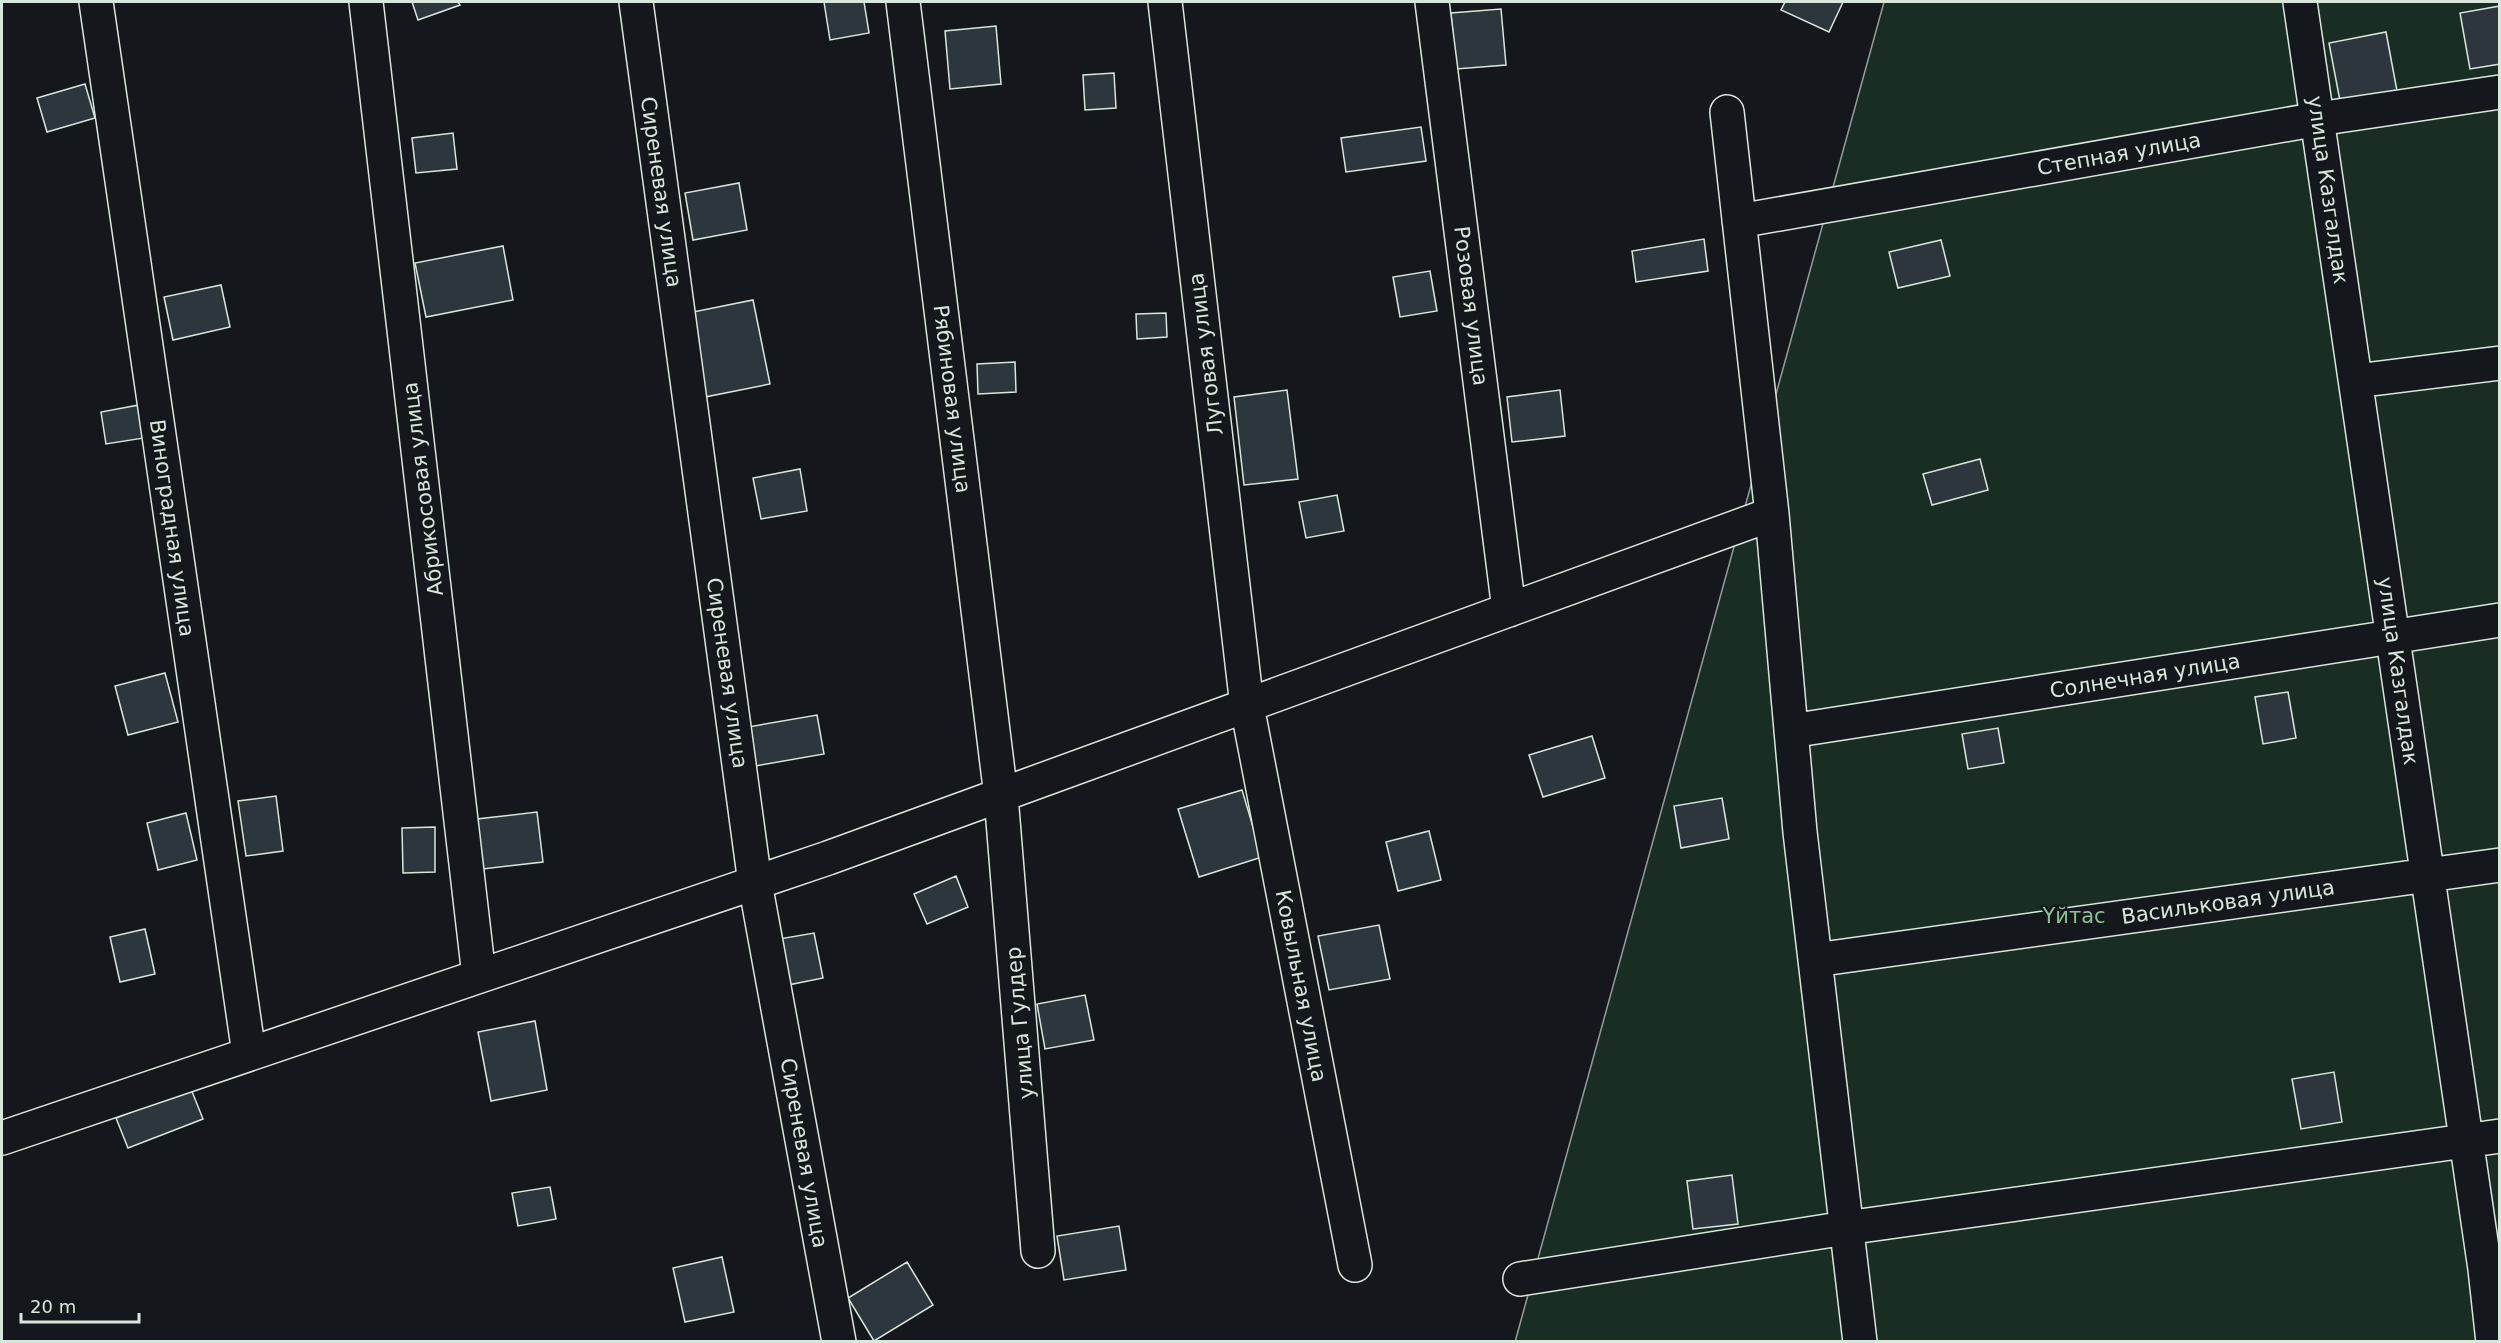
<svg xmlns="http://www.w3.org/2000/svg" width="2501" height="1343" font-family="'DejaVu Sans',sans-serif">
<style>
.green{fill:#1a2d24;stroke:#939e99;stroke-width:1.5}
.building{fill:#2c363c;stroke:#d8e6dc;stroke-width:1.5}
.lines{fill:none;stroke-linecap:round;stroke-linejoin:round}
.minor-casing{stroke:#d8e6dc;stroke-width:36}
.minor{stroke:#14181c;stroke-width:33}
.labels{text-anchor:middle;stroke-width:4.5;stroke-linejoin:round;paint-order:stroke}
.street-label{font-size:21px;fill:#d8e6dc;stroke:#14181c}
.park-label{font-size:21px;fill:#8ac095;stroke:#14181c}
</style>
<rect width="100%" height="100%" fill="#14181c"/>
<path class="green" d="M1884,2H2499V1341L1515,1342Z"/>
<path class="building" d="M412,2H458L460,5L418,20Z
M824,2H864L869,33L830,40Z
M1785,2H1843L1829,32L1781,10Z
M2500,6V64L2470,69L2460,13Z
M1501,9L1506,65L1456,69L1451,13Z
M996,26L1001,84L950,89L945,31Z
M2386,32L2397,91L2340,101L2329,43Z
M1114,73L1116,108L1085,110L1083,75Z
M85,84L95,118L47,132L37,98Z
M1421,127L1426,161L1346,172L1341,138Z
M453,133L457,169L416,173L412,138Z
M739,183L747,230L693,240L685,193Z
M1704,239L1708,271L1636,282L1632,251Z
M1941,240L1950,276L1898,288L1889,252Z
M503,246L513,300L426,317L415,263Z
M1430,271L1437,311L1400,317L1393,277Z
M221,285L230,327L173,340L164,297Z
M753,300L770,384L700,398L683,314Z
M1166,313L1167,337L1137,339L1136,314Z
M1015,362L1016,392L978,394L977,364Z
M1287,390L1298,479L1244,485L1234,397Z
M1560,390L1565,436L1512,442L1507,397Z
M139,405L144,438L106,444L101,412Z
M1980,459L1988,490L1932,505L1923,474Z
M800,469L807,511L761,519L753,478Z
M1337,495L1344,531L1306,538L1299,502Z
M165,673L178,722L128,735L115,686Z
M2288,692L2296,738L2263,744L2255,697Z
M817,715L824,754L755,766L748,727Z
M1998,728L2004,763L1968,769L1962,734Z
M1592,736L1605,778L1543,797L1529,755Z
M1242,790L1262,857L1199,877L1178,809Z
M276,796L283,851L246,856L238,801Z
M1722,798L1729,839L1681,848L1674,806Z
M537,812L543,862L483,869L477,819Z
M186,813L197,860L158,870L147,823Z
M435,827V872L403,873L402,828Z
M1429,831L1441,880L1398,891L1386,842Z
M956,876L968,907L927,924L914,894Z
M1379,925L1390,979L1329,990L1318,936Z
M145,929L155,974L120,982L110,937Z
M814,933L823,978L788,985L779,939Z
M1085,995L1094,1040L1045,1049L1037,1004Z
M535,1021L547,1090L491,1101L478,1032Z
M2334,1072L2342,1122L2301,1129L2292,1079Z
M191,1089L203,1119L128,1148L116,1118Z
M1732,1175L1738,1224L1693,1229L1687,1181Z
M550,1187L556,1219L518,1226L512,1193Z
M1119,1226L1126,1270L1064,1280L1057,1236Z
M722,1257L734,1312L685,1322L673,1268Z
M907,1262L933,1305L874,1341L848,1298Z"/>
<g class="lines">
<defs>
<path id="minor" d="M96,2L249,1054
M366,2L479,976
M636,2L755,883L839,1342
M903,2L1001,796L1038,1251
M1165,2L1247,706L1355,1265
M1432,2L1509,610
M2300,2L2485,1269L2493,1342
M1727,112L1772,514L1800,832L1860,1342
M1739,221L2318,119L2500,92
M2356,381L2500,363
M1791,731L2500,620
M1815,960L2500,865
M2,1138L828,858L1772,514
M1520,1279L1846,1228L2500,1136"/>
</defs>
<use href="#minor" class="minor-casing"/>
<use href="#minor" class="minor"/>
</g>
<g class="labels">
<g class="street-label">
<text transform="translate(2119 154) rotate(-10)" y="7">Степная улица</text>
<text transform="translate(2328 190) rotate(82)" y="7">улица Казгалдак</text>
<text transform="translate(661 192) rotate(82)" y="7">Сиреневая улица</text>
<text transform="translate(1471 306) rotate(83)" y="7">Розовая улица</text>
<text transform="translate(1206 354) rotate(-97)" y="7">Луговая улица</text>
<text transform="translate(952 399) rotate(83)" y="7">Рябиновая улица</text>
<text transform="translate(423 489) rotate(-97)" y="7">Абрикосовая улица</text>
<text transform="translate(172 528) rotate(82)" y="7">Виноградная улица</text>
<text transform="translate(2398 671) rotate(82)" y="7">улица Казгалдак</text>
<text transform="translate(727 673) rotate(82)" y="7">Сиреневая улица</text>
<text transform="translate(2145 676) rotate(-9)" y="7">Солнечная улица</text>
<text transform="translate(2228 902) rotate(-8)" y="7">Васильковая улица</text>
<text transform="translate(1301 986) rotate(79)" y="7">Ковыльная улица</text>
<text transform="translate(1020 1023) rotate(-95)" y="7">улица Гулдер</text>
<text transform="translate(804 1153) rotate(80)" y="7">Сиреневая улица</text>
</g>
<g class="park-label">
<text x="2074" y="923">Үйтас</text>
</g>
</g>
<rect width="2501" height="1343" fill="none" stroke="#d8e6dc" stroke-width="6"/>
<path d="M21 1313v9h118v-9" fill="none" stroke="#d8e6dc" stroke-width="3"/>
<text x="30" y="1313" font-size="18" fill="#d8e6dc" stroke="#14181c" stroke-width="4.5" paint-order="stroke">20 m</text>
</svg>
